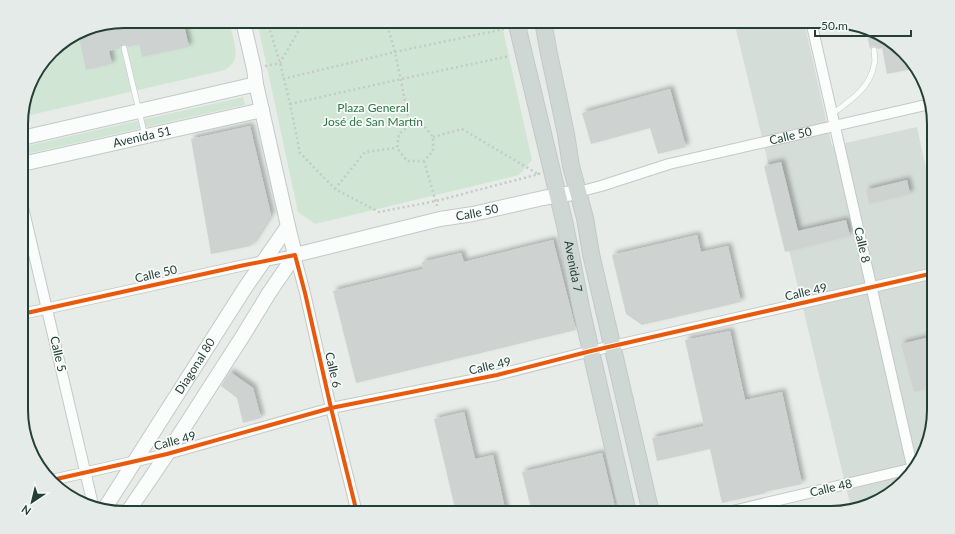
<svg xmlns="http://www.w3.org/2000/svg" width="955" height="534" font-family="Lato,sans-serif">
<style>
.built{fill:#d5ddd9}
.green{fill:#d1e5d5}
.building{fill:#ced3d1;filter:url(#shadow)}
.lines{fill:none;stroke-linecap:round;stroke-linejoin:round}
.lane-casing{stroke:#c4c9c6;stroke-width:6}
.street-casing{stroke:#c4c9c6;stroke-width:12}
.secondary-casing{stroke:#c2cac6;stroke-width:16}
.primary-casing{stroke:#c2cac7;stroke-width:18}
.path{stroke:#c3cbc7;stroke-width:2.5;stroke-dasharray:2 3;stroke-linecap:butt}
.lane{stroke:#fbfcfc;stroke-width:5}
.street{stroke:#fbfcfc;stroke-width:10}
.secondary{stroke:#fbfcfc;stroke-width:14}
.primary{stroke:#ced7d4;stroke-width:16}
.cycleway-casing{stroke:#f6faf8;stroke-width:6}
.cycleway{stroke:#e8590c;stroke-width:4}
.labels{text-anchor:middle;stroke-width:3.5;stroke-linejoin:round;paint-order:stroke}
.park-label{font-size:12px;fill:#2e7743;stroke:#f6faf8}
.street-label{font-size:12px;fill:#244036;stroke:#f6faf8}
.rim{fill:none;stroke:#244036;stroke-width:2}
</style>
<defs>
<filter id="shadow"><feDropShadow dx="3.5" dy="-3.5" stdDeviation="2" flood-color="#0004"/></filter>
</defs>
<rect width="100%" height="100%" fill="#e7ece9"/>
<path class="built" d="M734,21H804L832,146L917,127L934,205V417L920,462L888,496L851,508Z"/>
<path class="green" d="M124,21H229C231,32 239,51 234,61C232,65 228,68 225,70L22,117V110L32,78L56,47L85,29Z
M257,21H501L532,160L519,175L315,224L298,212Z
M243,97L245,105L22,155V147Z"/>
<path class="building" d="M129,21H183L189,47L142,57L139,44L128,47L127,45L123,44L121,45L120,48L109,51L112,64L86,70L78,33Z
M866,30L882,35L917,68L887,74L882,48L878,49L876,47L873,46L870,49Z
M670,89L686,147L658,154L650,128L591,144L582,113Z
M250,126L271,215L251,246L211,254L191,139Z
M781,162L798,231L846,220L850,236L785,252L764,166Z
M907,180L910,194L869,204L866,190Z
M697,235L701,252L728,246L741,302L642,325L626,314L612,255Z
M553,240L576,330L356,383L333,291L423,269L422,262L461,253L464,262Z
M730,331L745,400L782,392L802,484L765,492L766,493L722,503L710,449L657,461L652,438L704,426L685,340Z
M934,336V387L914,392L901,344Z
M230,372L253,388L261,418L243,423L237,398L221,386Z
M464,412L475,459L493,455L506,513H456L434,419Z
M602,453L615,507L612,513H532L522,472Z"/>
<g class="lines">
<defs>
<path id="lane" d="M124,48L145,136
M832,114C850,101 870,88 874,65C876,61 874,55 874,50"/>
<g id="street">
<path d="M811,21L913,470"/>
<path id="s1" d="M578,192L601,186L669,164L930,104"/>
<path d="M22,203L93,505"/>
<path d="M22,314L240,266L295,255L305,293L331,408L357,513"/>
<path d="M52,480L167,454L331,408L497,375L591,351L934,273"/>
<path d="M724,513L914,468"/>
</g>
<g id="secondary">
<path d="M243,21L254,69L256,84L288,226L295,255"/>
<path d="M22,138L256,84"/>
<path id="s2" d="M22,164L262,110"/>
<path id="s3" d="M295,255L440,219L473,214L543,198L578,192"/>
<path id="s4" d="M105,508L245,288L288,226"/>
<path d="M127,513L167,454L244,334L269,293L295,255"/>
</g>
<g id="primary">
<path id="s5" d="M516,21L565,225L582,312L628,513"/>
<path d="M543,21L548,49L566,134L571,166L585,218L591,254L651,513"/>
</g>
</defs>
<use href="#lane" class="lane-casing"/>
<use href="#street" class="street-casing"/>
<use href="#secondary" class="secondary-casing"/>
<use href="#primary" class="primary-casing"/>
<path class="path" d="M267,21L280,63L290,104L300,153L335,189L379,212L436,201L539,174L538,173
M386,21L395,52L410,125
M265,66L280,63L304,21
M283,79L395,52L504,29
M290,104L401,79L510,56
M410,125L424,126L433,137V151L424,161H407L397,148L399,134Z
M433,137L462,129L538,174
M424,161L437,206
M335,189L365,152L397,148"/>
<use href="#lane" class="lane"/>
<use href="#street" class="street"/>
<use href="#secondary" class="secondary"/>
<use href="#primary" class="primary"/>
<defs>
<path id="cycleway" d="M22,314L240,266L295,255L305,293L331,408L357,513
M52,480L167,454L331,408L497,375L591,351L934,273"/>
</defs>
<use href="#cycleway" class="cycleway-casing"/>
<use href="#cycleway" class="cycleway"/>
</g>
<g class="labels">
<g class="park-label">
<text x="373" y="112">Plaza General<tspan x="373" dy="14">José de San Martín</tspan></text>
</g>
<g class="street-label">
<text dy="4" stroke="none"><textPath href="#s1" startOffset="220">Calle 50</textPath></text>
<text dy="4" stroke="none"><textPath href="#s2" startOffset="123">Avenida 51</textPath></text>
<text dy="4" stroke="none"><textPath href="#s3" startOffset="187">Calle 50</textPath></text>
<text transform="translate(862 245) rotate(77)" y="4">Calle 8</text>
<text dy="4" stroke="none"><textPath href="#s5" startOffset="252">Avenida 7</textPath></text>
<text transform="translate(156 274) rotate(-13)" y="4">Calle 50</text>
<text transform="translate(806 292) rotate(-13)" y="4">Calle 49</text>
<text transform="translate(58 354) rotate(77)" y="4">Calle 5</text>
<text dy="4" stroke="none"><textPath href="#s4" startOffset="168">Diagonal 80</textPath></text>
<text transform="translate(490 366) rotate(-13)" y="4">Calle 49</text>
<text transform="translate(333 370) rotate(77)" y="4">Calle 6</text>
<text transform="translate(175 441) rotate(-15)" y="4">Calle 49</text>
<text transform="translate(831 488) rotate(-13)" y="4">Calle 48</text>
</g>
</g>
<path d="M0 0H955V534H0ZM124 28H831A96 96 0 0 1 927 124V410A96 96 0 0 1 831 506H124A96 96 0 0 1 28 410V124A96 96 0 0 1 124 28Z" fill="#e5ebe8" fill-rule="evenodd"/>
<path class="rim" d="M124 28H831A96 96 0 0 1 927 124V410A96 96 0 0 1 831 506H124A96 96 0 0 1 28 410V124A96 96 0 0 1 124 28Z"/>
<g transform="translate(32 502) rotate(215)" stroke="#f6faf8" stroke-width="3" paint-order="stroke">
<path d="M0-3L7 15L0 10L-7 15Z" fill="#244036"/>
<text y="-6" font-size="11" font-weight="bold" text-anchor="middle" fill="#244036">N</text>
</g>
<path d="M815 30v6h96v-6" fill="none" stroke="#244036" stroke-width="2"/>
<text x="821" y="30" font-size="12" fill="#244036" stroke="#f6faf8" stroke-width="3" paint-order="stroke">50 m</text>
</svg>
